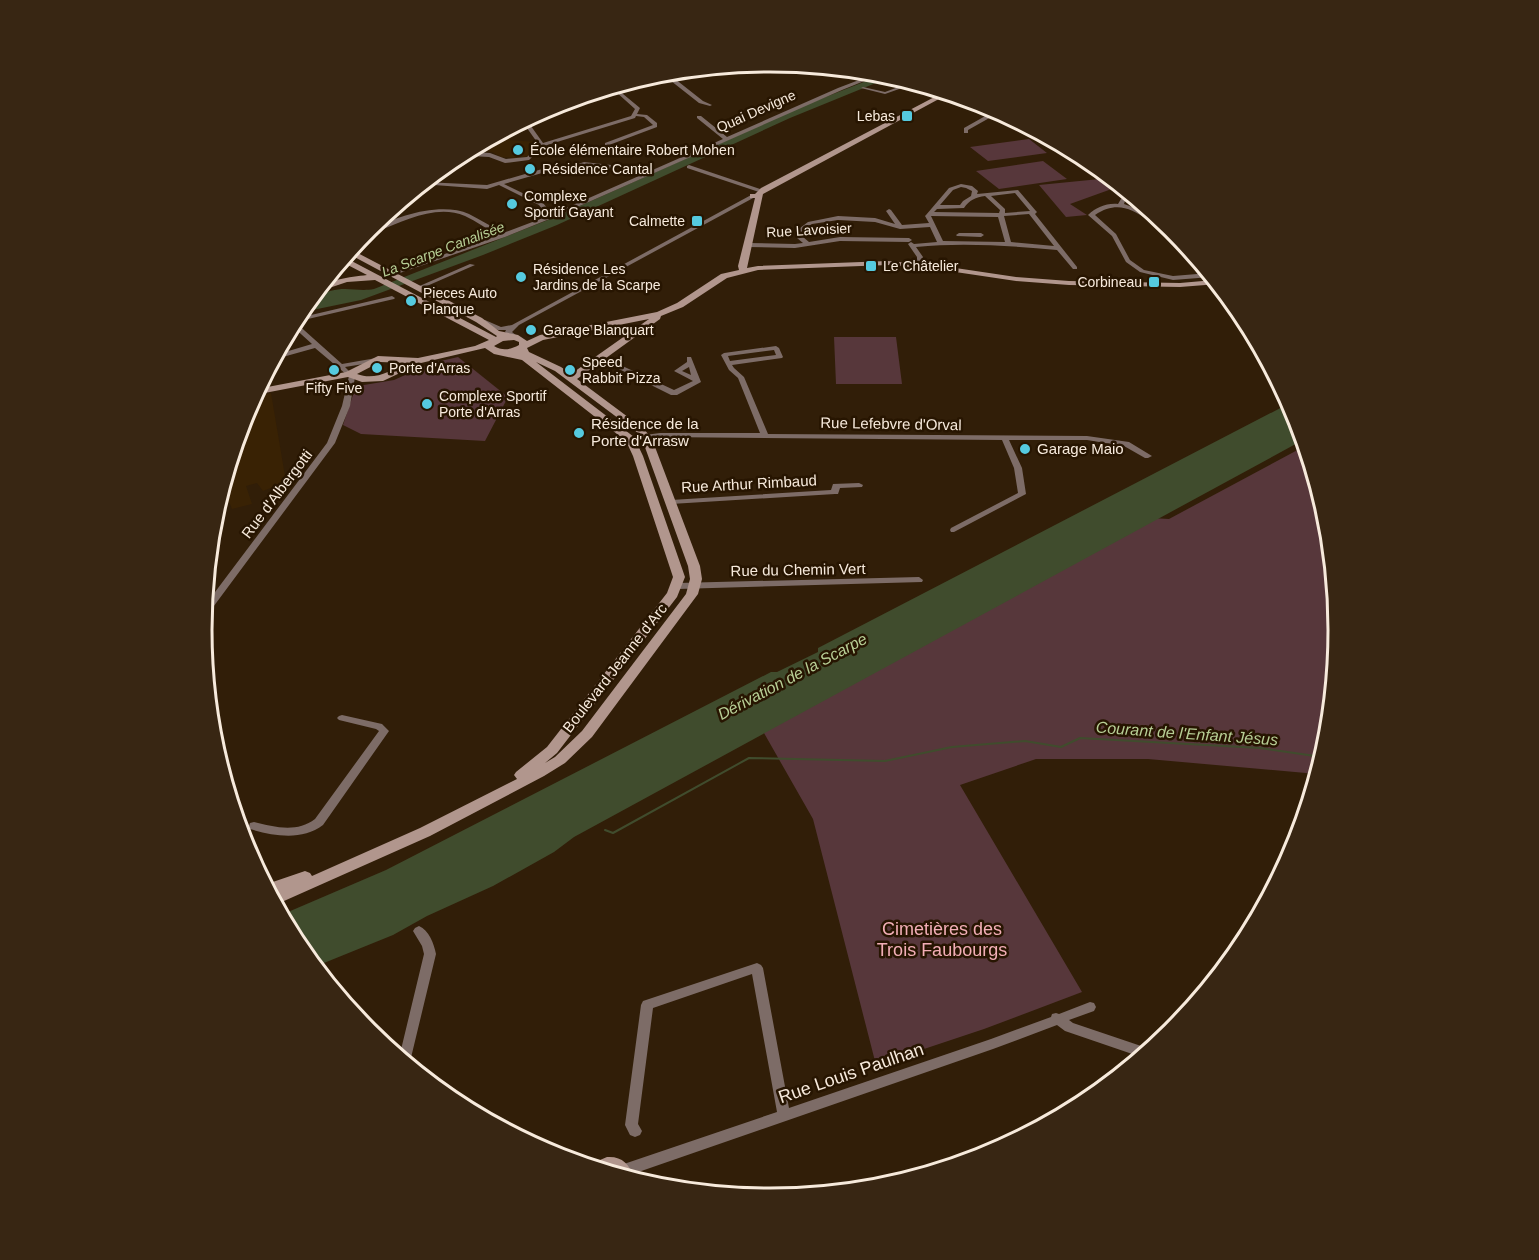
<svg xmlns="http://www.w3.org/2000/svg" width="1539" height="1260" font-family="Helvetica,sans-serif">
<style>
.built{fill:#392204}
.green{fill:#57373b}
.water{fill:#404c2d}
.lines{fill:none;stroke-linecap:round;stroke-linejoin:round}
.stream{stroke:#404c2d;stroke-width:2}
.street{fill:#7d6c67;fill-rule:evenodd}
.secondary{fill:#b1968d;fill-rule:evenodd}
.poi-dot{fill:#55cadf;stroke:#271501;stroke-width:2}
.labels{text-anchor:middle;stroke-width:5;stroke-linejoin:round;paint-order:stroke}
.far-street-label{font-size:14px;fill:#f7eadc;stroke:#271501}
.far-poi-label{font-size:14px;fill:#f7eadc;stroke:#271501;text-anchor:start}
.far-water-label{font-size:14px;font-style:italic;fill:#b7ce95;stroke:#271501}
.poi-label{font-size:15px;fill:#f7eadc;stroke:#271501;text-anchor:start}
.street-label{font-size:15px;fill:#f7eadc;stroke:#271501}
.water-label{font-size:16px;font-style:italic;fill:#b7ce95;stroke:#271501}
.near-park-label{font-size:18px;fill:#f2aeb6;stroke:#271501}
.near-street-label{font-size:18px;fill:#f7eadc;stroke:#271501}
.rim{fill:none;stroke:#f7eadc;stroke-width:3}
</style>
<rect width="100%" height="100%" fill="#311e08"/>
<path class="built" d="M511,137L510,140L537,142L539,145L530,156L516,158L501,157L492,152L472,149L485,140Z
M271,393L286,482L263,491L257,483L246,486L252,504L232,509L228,499L219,497L244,412L253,397Z"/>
<path class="green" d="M1029,139L1047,153L988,161L970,147Z
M1043,161L1067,179L999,189L976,171Z
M1110,178L1120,186L1070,204L1087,215L1066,217L1039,185Z
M834,337H896L902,384H836Z
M458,357L508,397L485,441L361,434L343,425L355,389L358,386L394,380L432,363Z
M1305,446C1312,471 1323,496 1327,521C1341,603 1341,694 1317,774L1148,759H1036L960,785L1082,992L984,1029L876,1065L813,819L744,698L1097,515L1169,519Z"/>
<path class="water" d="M884,74L893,76L790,118L557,225L483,255L361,300L298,313C309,299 326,289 345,289C355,289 363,291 374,289L553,218L808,104Z
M1290,403L1303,440L574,837L554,852L493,886L427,916L393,935L314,967L297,946L281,915L386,870L771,672H777L818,652V648Z"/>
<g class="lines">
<path class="stream" d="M605,830L613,833L749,758L885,761L952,747L1025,741L1061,747L1080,738L1260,748L1322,757"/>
<path class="street" d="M880,72L884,73L842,90L557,216L505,237L394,275L389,274L498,235C487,229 476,221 465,216C436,204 405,221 378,231L373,230C397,215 442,202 469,214C481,220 492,227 503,233L543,218L541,216L542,209L539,205L499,185L487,189L421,184L424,182L487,185L556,165L572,166L584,162L611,165V167L606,172L556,169L504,184L543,203L548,209V216L723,139L697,118V116H701L727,137L838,88ZM584,166L605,167H581Z
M666,75H670L703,101L712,105L710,106L699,103L666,77Z
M912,82L916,83L885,94L861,88L863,87L885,92Z
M617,89L640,108L637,114L647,115L657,123V127L609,145H605V143L653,125L644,117L636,116L635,118L544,146L529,160L505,163L489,157L471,156L468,154L471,152L490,153L506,159L527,157L539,145L522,121L526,119L543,143L631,116L635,109L615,91Z
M942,95H953L959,96L940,97V95Z
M996,110L1000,112L968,130V133H964V128Z
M689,165L763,190L764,191L759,192L687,168V166Z
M961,184L972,186L978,191L977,194L1018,190L1036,211L1037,212L1035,214L1077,267V269H1073L1057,250C1010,246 964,242 916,247L923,257V265L920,267L917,265V257L908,244L911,242L914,244L937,242L930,227L900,229L875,222L838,220L812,224L801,232L803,237L809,242L840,237L909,238L912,240L909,242L840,241L795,248L747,247L744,245L747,243L795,244L803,243L797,238L796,231L808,222L838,216L875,218L895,224L886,211L889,209L891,210L902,225L929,223L925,216L926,215L949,188ZM961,187L966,188L972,191L971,196L963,201L960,205H940L953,190ZM1015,193L1030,211L1005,213V209L991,196ZM985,196L1000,210L999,213L934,212L937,209L964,208C969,200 976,197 985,196ZM1029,214L1054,246L1011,242L1004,216ZM931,216L998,217L1005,242L943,241Z
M753,194L756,196L755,197L519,325L512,332L517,336V338C513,340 508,336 505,332L506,330H498L480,321L485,320L501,327L512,325Z
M1130,194L1133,197L1125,201L1124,204C1142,210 1165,220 1177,235C1147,227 1129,192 1095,215L1116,234L1130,260L1144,270L1173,276L1209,273L1211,277L1173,280L1140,272L1126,262L1112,236L1088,215C1097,207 1106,203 1118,204L1121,199Z
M959,233H981L984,235L981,237L957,236L956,235Z
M470,264L475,265L420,289L415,288Z
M392,296L395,298L394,299L295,322L342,364L382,357L385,359L382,361L345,367L355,377L350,406L335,443L205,618L202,619L203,608L327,443L342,406L349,376L347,375L315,348L272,360L275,355L312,344L291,325L294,319Z
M776,346L779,348L783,357L782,358L732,365L734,368L744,377L768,434L1087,436L1129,442L1152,456L1148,458H1145L1124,446L1087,440H1009L1022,468L1026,494L954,532H951L950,530L951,528L1018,493L1014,468L1002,440L660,437L630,441L626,439L630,437L660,433H760L738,378L729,370L721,355L724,353ZM774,350L776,355L730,361L728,356Z
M601,356L674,390L693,381L674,371L687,362V357H691L701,382L677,395H671L599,359V357ZM689,367L691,375L682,371Z
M859,483L863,485L862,487L840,488L838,494H835L671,504L667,502L671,500L831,490L833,484Z
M919,577L923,580L922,582L678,589L674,586L678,583Z
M342,715L382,724L389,731L323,825C302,841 274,836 250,829L249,826L250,823L254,822C274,827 297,833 315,819L379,731L376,729L339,720L337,718L339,716Z
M419,926C429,930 434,944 436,954L409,1066L399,1058L424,954L422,946L413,931L415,928Z
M757,963L761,965L763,968L789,1108L991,1039L1051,1017L1052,1014L1056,1013L1059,1014L1090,1002L1094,1003L1096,1007L1094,1011L1069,1020L1073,1023L1150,1049L1141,1057L1065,1031L1057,1025L993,1049L624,1177L618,1175L616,1171L618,1166L777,1112L752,974L653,1008L638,1124L642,1131L640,1135L635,1137L630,1135L625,1125L641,1005L643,1001Z"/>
<path class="secondary" d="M698,69L541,113H537L546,108L686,70Z
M944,92L950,93L763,194L747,268L758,266L888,261L942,266L1016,277L1069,281L1180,283L1214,280L1218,284L1180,287L1069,285L1016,281L942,270L888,265L758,270L727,278L683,307L661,316L660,319L577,379L644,429L652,439L700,566L702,579L698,594L592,737L565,763L544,776L430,836L275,905L264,885L305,871L310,873L312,876L420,828L517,779L514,775L516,772L547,747L667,593L673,577L633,456L626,441L522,360L494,354L485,348L421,363L383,381L362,382L348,377L254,395L257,389L346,372L378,356L418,358L475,346L489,340L375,280L347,282L314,293C326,279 350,277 367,275L340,261L344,257L496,337L497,336L476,322L347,253L350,249L482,318L499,331L518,335L527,341L540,335L657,312L677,303L721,274L739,270L738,266L755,198H750V194H755L761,188ZM649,319L571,374L561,367L529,352L527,348L543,340ZM514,340L519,342V345C510,350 502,351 494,346L503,341ZM380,362L406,363C390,371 375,381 357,374ZM536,362L555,371L638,433L642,439L688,566L690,579L686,594L582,731L555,757L545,763L557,753L677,597L685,577L643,456L634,437Z
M607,1157C622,1156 629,1164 634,1177L633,1180L591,1167L593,1163Z"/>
</g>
<g class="poi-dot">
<rect x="901" y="110" width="12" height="12" rx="3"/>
<circle cx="518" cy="150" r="6"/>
<circle cx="530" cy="169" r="6"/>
<circle cx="512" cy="204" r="6"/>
<rect x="691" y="215" width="12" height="12" rx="3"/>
<rect x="865" y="260" width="12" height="12" rx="3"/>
<circle cx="521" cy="277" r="6"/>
<rect x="1148" y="276" width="12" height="12" rx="3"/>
<circle cx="411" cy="301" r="6"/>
<circle cx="531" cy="330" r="6"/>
<circle cx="377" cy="368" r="6"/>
<circle cx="334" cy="370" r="6"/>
<circle cx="570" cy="370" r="6"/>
<circle cx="427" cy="404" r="6"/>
<circle cx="579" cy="433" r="6"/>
<circle cx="1025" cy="449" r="6"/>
</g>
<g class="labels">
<g class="far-street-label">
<text transform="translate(756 111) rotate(-24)" y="5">Quai Devigne</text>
<text transform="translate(809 230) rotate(-3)" y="5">Rue Lavoisier</text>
</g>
<g class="far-poi-label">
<text x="895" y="121" text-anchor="end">Lebas</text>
<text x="530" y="155">École élémentaire Robert Mohen</text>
<text x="542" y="174">Résidence Cantal</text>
<text x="524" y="201">Complexe<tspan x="524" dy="16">Sportif Gayant</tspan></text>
<text x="685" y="226" text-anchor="end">Calmette</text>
<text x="883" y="271">Le Châtelier</text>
<text x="533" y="274">Résidence Les<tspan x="533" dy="16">Jardins de la Scarpe</tspan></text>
<text x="1142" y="287" text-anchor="end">Corbineau</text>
<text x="423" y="298">Pieces Auto<tspan x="423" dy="16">Planque</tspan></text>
<text x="543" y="335">Garage Blanquart</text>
<text x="582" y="367">Speed<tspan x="582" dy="16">Rabbit Pizza</tspan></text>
<text x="389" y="373">Porte d'Arras</text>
<text x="334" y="393" text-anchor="middle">Fifty Five</text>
<text x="439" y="401">Complexe Sportif<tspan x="439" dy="16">Porte d'Arras</tspan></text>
</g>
<g class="far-water-label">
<text transform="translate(443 249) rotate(-21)" y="5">La Scarpe Canalisée</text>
</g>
<g class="poi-label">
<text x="591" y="429">Résidence de la<tspan x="591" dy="17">Porte d'Arrasw</tspan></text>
<text x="1037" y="454">Garage Maio</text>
</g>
<g class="street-label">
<text transform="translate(891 424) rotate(1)" y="5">Rue Lefebvre d'Orval</text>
<text transform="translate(749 484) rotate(-3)" y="5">Rue Arthur Rimbaud</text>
<text transform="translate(277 494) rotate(-53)" y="5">Rue d'Albergotti</text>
<text transform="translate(798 570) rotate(-1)" y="5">Rue du Chemin Vert</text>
<text transform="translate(615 668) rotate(-52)" y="5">Boulevard Jeanne d'Arc</text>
</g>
<g class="water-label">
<text transform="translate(792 676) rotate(-28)" y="6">Dérivation de la Scarpe</text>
<text transform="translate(1187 733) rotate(4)" y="6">Courant de l'Enfant Jésus</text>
</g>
<g class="near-park-label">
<text x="942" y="935">Cimetières des<tspan x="942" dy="21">Trois Faubourgs</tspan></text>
</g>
<g class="near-street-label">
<text transform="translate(851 1073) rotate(-19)" y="6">Rue Louis Paulhan</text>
</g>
</g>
<path d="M0 0H1539V1260H0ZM212 630a558 558 0 1 1 1116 0a558 558 0 1 1-1116 0Z" fill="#382613" fill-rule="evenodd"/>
<path class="rim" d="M212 630a558 558 0 1 1 1116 0a558 558 0 1 1-1116 0Z"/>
</svg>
